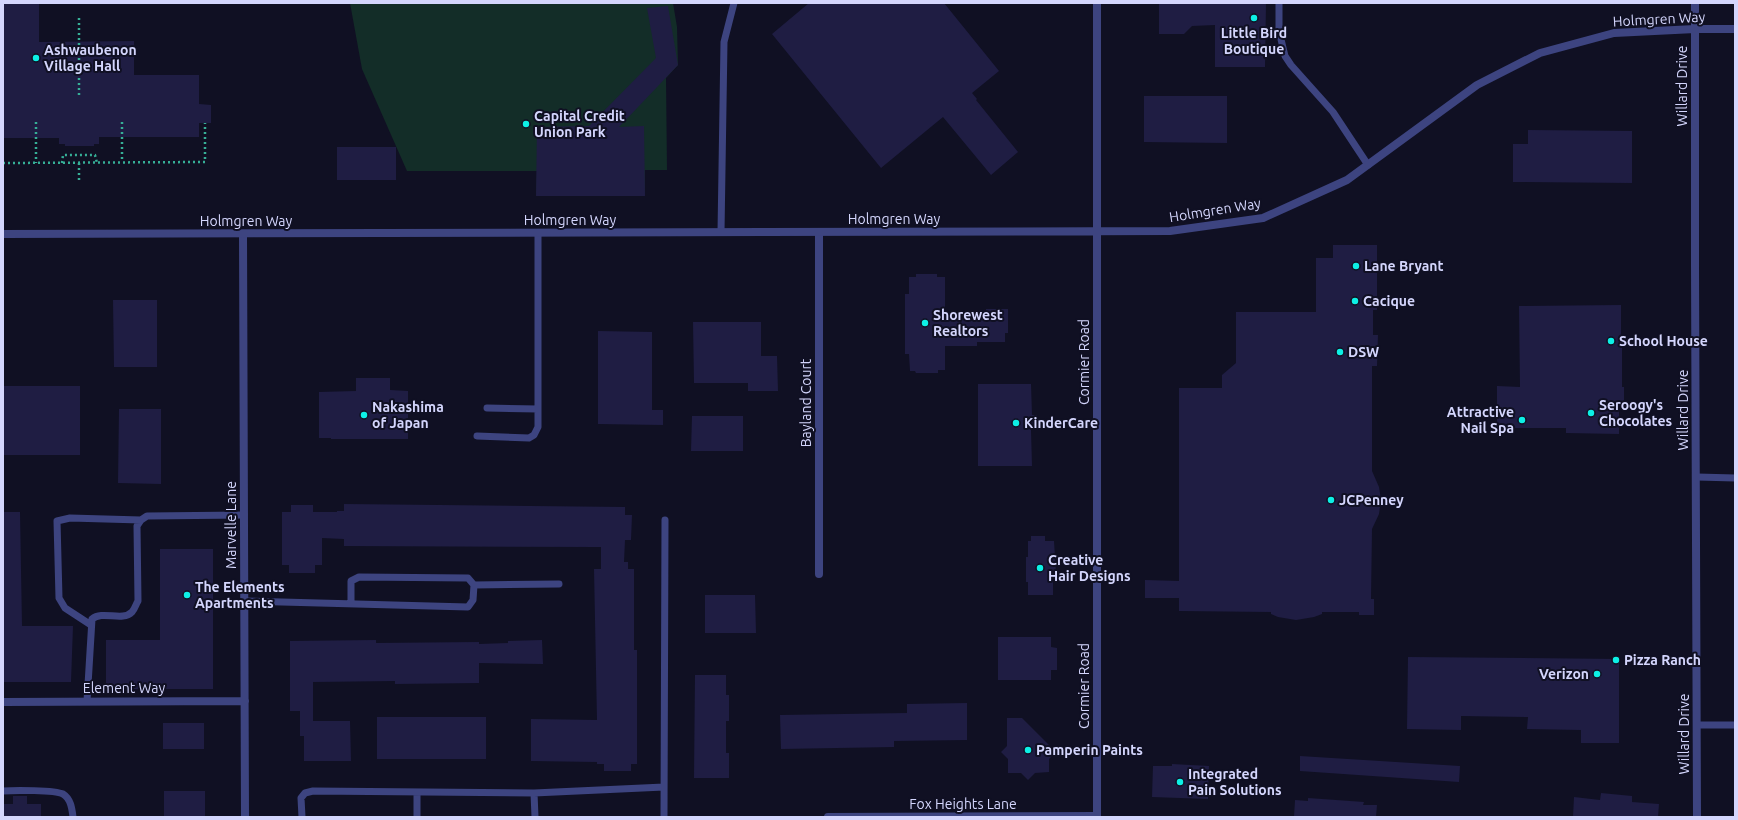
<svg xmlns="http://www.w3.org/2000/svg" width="1738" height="820" font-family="Ubuntu,sans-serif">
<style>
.green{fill:#132d28}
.building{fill:#1f1d43}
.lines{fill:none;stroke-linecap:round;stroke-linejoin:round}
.path{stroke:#36af97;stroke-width:2.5;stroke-dasharray:2 3;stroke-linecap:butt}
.service{stroke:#3d4480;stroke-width:7}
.minor{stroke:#3d4480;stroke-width:8}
.tertiary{stroke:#3d4480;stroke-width:8}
.poi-dot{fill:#0df0e6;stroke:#101023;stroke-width:1.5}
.labels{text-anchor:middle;stroke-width:4;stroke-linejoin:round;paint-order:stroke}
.street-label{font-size:14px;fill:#d4d6fd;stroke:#101023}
.poi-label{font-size:14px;font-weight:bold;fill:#d4d6fd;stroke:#101023;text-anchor:start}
</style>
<rect width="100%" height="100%" fill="#101023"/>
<path class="green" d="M350,3H673L677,27L678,65L666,78L667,170H645V196H536L537,171H407L362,69Z"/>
<path class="building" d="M3,3H39V42L134,41V75H199V104L211,105V123H199V137H99V144H94V146H65V144H59V138H3Z
M809,3H944L999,71L972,93L977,99L976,100L1018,152L991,175L943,117L881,168L772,34Z
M1159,3H1266L1265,67H1215V25L1192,26L1184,34H1159Z
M668,6L678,65L619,127L644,126L645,196H536L537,127L589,126L656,58L647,8Z
M1144,96H1227V143L1144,142Z
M1528,130L1632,131V183L1513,182V144H1528Z
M337,147H396V180H337Z
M1333,245H1377V310H1373V335H1378L1377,366H1372V471L1379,487L1381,500L1379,514L1372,529L1371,599H1374V615H1359V612H1322V614L1314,617L1296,620L1278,617L1271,614V612L1179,611V598H1145V580L1179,581V388H1222V375L1236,363V312H1316V258H1333Z
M916,274H937V277H945V312H986V309H1008V333H1005V342H977V346H945V370H938V373H916L915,371H910L909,354H905V294H909V277H916Z
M113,300H157V367H114Z
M1621,305V335L1626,336V347H1622V387H1624V401H1619V434L1566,433V428H1497V386L1520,387L1519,306Z
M693,322H761V356H777L778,391H748V383H694Z
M598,331L652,332V410H663V425L598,424Z
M356,378H390V390L408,391V439H331V438H319V392L356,391Z
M978,384H1031L1032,415H1037V430H1031L1032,466H978Z
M3,386H80V455H3Z
M119,409H161V484L118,483Z
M692,416H743V451H691Z
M344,504L625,507V515H632L631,540H625L624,562H628V569H634V650H637V764H631V771H604V764H597V762L531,761V719L597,720L594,569H601V547L344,546V539L322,538V565H315V573H289V565H282V512H291V505H313V512H337V511H344Z
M3,512H20L22,626H73L71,682H3Z
M1031,536H1045V541H1054L1056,573H1053V595H1028V582H1026V557H1028V541H1031Z
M160,549H213V689H106V640H160Z
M705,595H755L756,633H705Z
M998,637H1051V647L1057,648V670H1051V680H998Z
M376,640V643L479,642V644L508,643V641L542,640L543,664L479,663V683L395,684V681L313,682V721H350L351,761H304V736H300V711H290V641Z
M1408,657L1619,659V743H1581V730L1527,729L1528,717L1461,716V730L1407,729Z
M695,675H726V695H729V721H726V753H729V778H694Z
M967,703V740L894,741V747L781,749L780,715L907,713V704Z
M377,717H486V759H377Z
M1007,718H1022L1056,752L1049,759V772L1035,773L1028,780L1021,773H1008V759L1001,752L1007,746Z
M163,723H204V749H163Z
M1300,756L1460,766L1459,782L1300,771Z
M1172,764L1209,766L1208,799L1152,797L1153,766H1172Z
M164,791H205V817H164Z
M1601,793L1632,796V802L1659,804L1658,817H1573L1574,797L1600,800Z
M13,796H27V804H41V817H3V804H13Z
M1308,798L1364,802L1363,805H1377L1376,817H1294L1295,800L1308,801Z"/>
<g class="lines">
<path class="path" d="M79,18V96
M36,122V163
M122,122V162
M3,163L205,162V123
M62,163L63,155H95L97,163
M79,163V183"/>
<path class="service" d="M1279,3V31L1285,56L1291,65L1333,112L1368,165
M721,232L724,42L734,3
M487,408L538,409
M477,436L529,438L534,435L538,427V233
M1697,477L1735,478
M474,585L559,584
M244,601L468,607L473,600L474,585L468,578L359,577L351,581V604
M91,625L65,608L59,598L57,521L70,518L141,520
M87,701L92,619C103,610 122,622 132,612C135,609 136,604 138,601L137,526L141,520L147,516L244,515
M1697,725H1735
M3,791C14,790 55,790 63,794C71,799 72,809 73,817
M534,793L535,817
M302,817L301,798L305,793L313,791L534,793L664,787
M417,817V792
M664,817L665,520"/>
<path class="minor" d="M819,232V574
M243,234L245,817
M3,702L245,701
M828,817L1097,816"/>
<path class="tertiary" d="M1695,3V266L1697,817
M3,234L1170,231L1263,218L1347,180L1477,85L1540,53L1614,33L1695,29H1735
M1097,817V3"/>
</g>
<g class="poi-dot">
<circle cx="1254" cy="18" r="4"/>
<circle cx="36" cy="58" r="4"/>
<circle cx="526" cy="124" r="4"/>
<circle cx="1356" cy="266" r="4"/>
<circle cx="1355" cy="301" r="4"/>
<circle cx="925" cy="323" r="4"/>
<circle cx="1611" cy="341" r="4"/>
<circle cx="1340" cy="352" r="4"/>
<circle cx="1591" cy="413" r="4"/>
<circle cx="364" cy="415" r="4"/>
<circle cx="1522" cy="420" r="4"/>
<circle cx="1016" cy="423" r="4"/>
<circle cx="1331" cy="500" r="4"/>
<circle cx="1040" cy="568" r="4"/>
<circle cx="187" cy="595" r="4"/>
<circle cx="1616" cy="660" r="4"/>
<circle cx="1597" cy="674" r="4"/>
<circle cx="1028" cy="750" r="4"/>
<circle cx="1180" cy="782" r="4"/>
</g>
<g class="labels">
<g class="street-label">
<text transform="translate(1659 19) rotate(-3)" y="5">Holmgren Way</text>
<text transform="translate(1682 86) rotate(-90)" y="5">Willard Drive</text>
<text transform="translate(1215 210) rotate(-9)" y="5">Holmgren Way</text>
<text x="894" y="224">Holmgren Way</text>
<text x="570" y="225">Holmgren Way</text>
<text x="246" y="226">Holmgren Way</text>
<text transform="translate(1084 362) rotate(-90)" y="5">Cormier Road</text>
<text transform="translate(806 403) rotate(-90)" y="5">Bayland Court</text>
<text transform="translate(1683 410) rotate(-90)" y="5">Willard Drive</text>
<text transform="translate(231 525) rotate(-90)" y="5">Marvelle Lane</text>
<text transform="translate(1084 686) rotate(-90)" y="5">Cormier Road</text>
<text x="124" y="693">Element Way</text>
<text transform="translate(1684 734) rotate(-90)" y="5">Willard Drive</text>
<text x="963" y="809">Fox Heights Lane</text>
</g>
<g class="poi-label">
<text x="1254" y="38" text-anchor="middle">Little Bird<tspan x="1254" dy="16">Boutique</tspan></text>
<text x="44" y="55">Ashwaubenon<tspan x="44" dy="16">Village Hall</tspan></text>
<text x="534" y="121">Capital Credit<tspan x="534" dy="16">Union Park</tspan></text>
<text x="1364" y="271">Lane Bryant</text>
<text x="1363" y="306">Cacique</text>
<text x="933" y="320">Shorewest<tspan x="933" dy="16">Realtors</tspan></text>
<text x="1619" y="346">School House</text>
<text x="1348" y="357">DSW</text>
<text x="1599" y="410">Seroogy's<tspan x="1599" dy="16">Chocolates</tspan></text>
<text x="372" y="412">Nakashima<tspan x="372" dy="16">of Japan</tspan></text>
<text x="1514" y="417" text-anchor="end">Attractive<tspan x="1514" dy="16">Nail Spa</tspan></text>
<text x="1024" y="428">KinderCare</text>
<text x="1339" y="505">JCPenney</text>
<text x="1048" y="565">Creative<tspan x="1048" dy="16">Hair Designs</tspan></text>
<text x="195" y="592">The Elements<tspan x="195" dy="16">Apartments</tspan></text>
<text x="1624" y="665">Pizza Ranch</text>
<text x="1589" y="679" text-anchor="end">Verizon</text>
<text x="1036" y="755">Pamperin Paints</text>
<text x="1188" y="779">Integrated<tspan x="1188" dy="16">Pain Solutions</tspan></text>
</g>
</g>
<rect width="1738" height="820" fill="none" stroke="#d4d6fd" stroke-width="8"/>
</svg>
